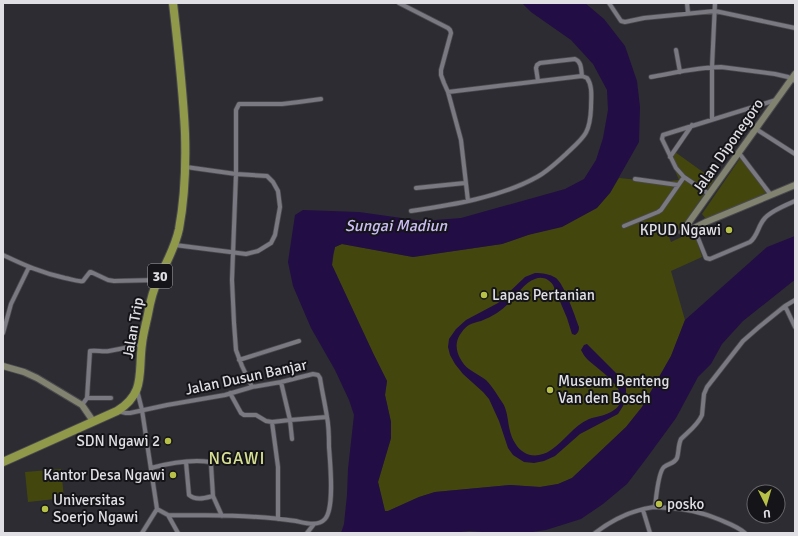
<svg xmlns="http://www.w3.org/2000/svg" width="798" height="536" font-family="Signika,sans-serif">
<style>
.green{fill:#43470e}
.water{fill:#220d44}
.lines{fill:none;stroke-linecap:round;stroke-linejoin:round}
.street-casing{stroke:#4a494e;stroke-width:5.5}
.secondary-casing{stroke:#4a494e;stroke-width:8}
.highway-casing{stroke:#4a494e;stroke-width:10}
.street{stroke:#7a7880;stroke-width:4}
.secondary{stroke:#818270;stroke-width:6}
.highway{stroke:#90984a;stroke-width:8}
.poi-dot{fill:#b7c147;stroke:#151418;stroke-width:1.5}
.labels{text-anchor:middle;stroke-width:4;stroke-linejoin:round;paint-order:stroke}
.shield{fill:#151418;stroke:#a3a2a6;stroke-width:1}
.shield-label{font-size:14px;font-weight:bold;fill:#e0dfe3}
.street-label{font-size:15px;fill:#e0dfe3;stroke:#151418}
.poi-label{font-size:15px;fill:#e0dfe3;stroke:#151418;text-anchor:start}
.water-label{font-size:16px;font-style:italic;fill:#cbbef5;stroke:#151418}
.quarter-label{font-size:17px;letter-spacing:1px;fill:#d8e193;stroke:#151418}
</style>
<rect width="100%" height="100%" fill="#2d2c32"/>
<path class="green" d="M675,152L714,180L680,229L668,234L671,242L694,231L702,257L671,271L685,320L671,356L642,407L626,427L572,478L558,484L540,487L510,485L435,492L419,497L388,511H385L378,482L391,438V422L385,395L387,381L373,353L332,265L335,247L342,244L413,257L502,244L528,235L610,193L619,178L659,182L679,180L670,159Z
M741,157L768,192L706,219L702,214Z
M61,469L64,498L28,502L25,472Z"/>
<path class="water" d="M522,3H585L604,19L625,46L637,81L640,107L639,142L610,193L597,208L562,227L528,235L502,244L413,257L342,244L335,247L333,255L332,265L373,353L387,381L385,395L391,422V438L378,482L385,511H388L419,497L435,492L510,485L540,487L558,484L572,478L626,427L642,407L671,356L685,320L767,247L795,236V280L792,282L743,321L722,344L711,364L698,377L676,418L646,459L627,484L603,504L581,519L546,530L525,533H497L469,531L452,533H341L344,524L347,495L348,469L354,415L349,400L335,370L311,328L293,286L288,262L295,215L303,210L359,212L423,221L461,218L565,189L584,179L596,160L603,138L608,110L607,90L593,64L571,40L531,12Z
M535,273C542,273 550,274 556,278C564,284 575,316 579,327C579,331 578,333 575,335L572,334L567,318L553,285C549,279 542,276 535,279C525,282 516,296 509,303C505,307 501,310 497,313C492,316 486,319 481,321C477,322 472,323 469,325C464,328 458,336 457,342C455,351 461,363 469,369C474,373 481,376 486,380C493,387 497,395 502,402C510,413 506,429 515,443C523,457 538,459 551,450C565,441 573,426 589,419C597,416 606,416 614,410C637,394 599,370 588,360C585,357 583,354 581,350L584,345L587,344L623,380L626,388V398L623,406L618,414L580,434L555,456L544,461L534,463L524,462L513,455L508,448L499,421L489,399L483,392L463,374L455,364L450,355L448,347L449,339L456,329L466,320L498,303L525,277Z"/>
<g class="lines">
<defs>
<path id="street" d="M399,3L448,28L450,30L451,33L441,70V75L444,83L448,92L461,140L468,201
M609,3L621,21L625,22L644,18L715,11L795,28
M687,3L688,13
M676,50L680,72
M651,77C674,73 698,67 721,67L775,74L788,77L795,81
M538,81L536,68L537,65L540,63L575,59C582,62 581,70 582,76
M712,119V67L715,3
M756,129L795,154
M739,153L771,195
M670,157L692,125
M635,179L678,185
M416,188L465,183
M709,194L684,177L676,168L662,139L663,135L776,100
M411,211C452,205 501,197 537,177C548,171 557,162 566,154C584,137 590,134 591,108C591,98 593,86 587,78L582,76C537,81 493,87 448,92
M624,226L658,212L661,210L684,177
M694,228L706,258L710,259L750,242C758,236 758,225 765,218C771,211 786,205 795,201
M175,245L246,254L258,251L271,243L275,235L280,207L278,191L273,182L267,176L236,174L186,167
M3,255C24,265 42,273 65,278C71,279 77,282 83,281L90,272H91L108,280L114,281L157,280
M785,306L795,327
M3,333L11,304L29,267
M239,360L299,341
M281,382L290,420L292,439
M252,387L242,366L236,350L234,323L232,280L236,174V110L239,104H282L299,102L321,99
M137,390L142,410L157,509L142,533
M230,393L241,413L244,415H256L266,421L272,422L290,420L327,417
M87,398H111
M82,405L87,398L90,351C96,350 103,352 109,351C120,349 131,347 142,344
M117,411L126,413H130L167,405L225,395L252,387L281,382L313,374L318,375L320,378C322,391 325,404 327,417C329,427 329,437 329,447C330,462 335,508 325,519C318,527 305,523 296,521C254,515 211,515 168,515
M272,422L278,467V519
M186,462L189,495C196,501 205,498 213,496
M151,468C170,463 190,459 210,462L211,464L213,496L222,516
M655,507C656,499 658,472 664,467C669,463 674,464 677,458C679,452 678,445 681,439C688,432 698,425 702,415L704,394L707,387L743,341L759,327L785,306L795,300
M157,509L168,515L178,533
M643,510L650,533
M307,533L314,524
M595,533C612,520 632,510 654,507C659,507 665,508 670,508C688,509 701,512 718,519C727,523 737,526 745,533"/>
<path id="secondary" d="M682,232L795,74
M682,232L694,228L706,222L795,185
M3,366L24,372L37,378L82,405L93,421"/>
<path id="highway" d="M3,462L117,411C146,393 138,373 142,344C143,334 146,324 148,314C150,303 153,290 158,280C166,263 175,248 179,229C185,197 186,165 185,133C183,89 178,46 173,3"/>
</defs>
<use href="#street" class="street-casing"/>
<use href="#secondary" class="secondary-casing"/>
<use href="#highway" class="highway-casing"/>
<use href="#street" class="street"/>
<use href="#secondary" class="secondary"/>
<use href="#highway" class="highway"/>
</g>
<g class="poi-dot">
<circle cx="729" cy="230" r="4"/>
<circle cx="484" cy="295" r="4"/>
<circle cx="550" cy="390" r="4"/>
<circle cx="168" cy="441" r="4"/>
<circle cx="173" cy="475" r="4"/>
<circle cx="659" cy="504" r="4"/>
<circle cx="45" cy="509" r="4"/>
</g>
<g class="labels">
<rect class="shield" x="148" y="264" width="24" height="24" rx="3"/>
<g class="shield-label">
<text x="160" y="281">30</text>
</g>
<g class="street-label">
<text transform="translate(728 146) rotate(-55)" y="5">Jalan Diponegoro</text>
<text transform="translate(133 328) rotate(-80)" y="5">Jalan Trip</text>
<text transform="translate(246 377) rotate(-12)" y="5">Jalan Dusun Banjar</text>
</g>
<g class="poi-label">
<text x="721" y="235" text-anchor="end">KPUD Ngawi</text>
<text x="492" y="300">Lapas Pertanian</text>
<text x="558" y="386">Museum Benteng<tspan x="558" dy="17">Van den Bosch</tspan></text>
<text x="160" y="446" text-anchor="end">SDN Ngawi 2</text>
<text x="165" y="480" text-anchor="end">Kantor Desa Ngawi</text>
<text x="53" y="505">Universitas<tspan x="53" dy="17">Soerjo Ngawi</tspan></text>
<text x="667" y="509">posko</text>
</g>
<g class="water-label">
<text x="396" y="231">Sungai Madiun</text>
</g>
<g class="quarter-label">
<text x="237" y="464">NGAWI</text>
</g>
</g>
<rect width="798" height="536" fill="none" stroke="#e0dfe3" stroke-width="8"/>
<g transform="translate(766 504) rotate(175)"><circle r="19" fill="#151418" stroke="#666569"/>
<path d="M0-3L7 15L0 10L-7 15Z" fill="#b7c147"/>
<text y="-6" font-size="11" font-weight="bold" text-anchor="middle" fill="#e0dfe3">U</text>
</g>
</svg>
